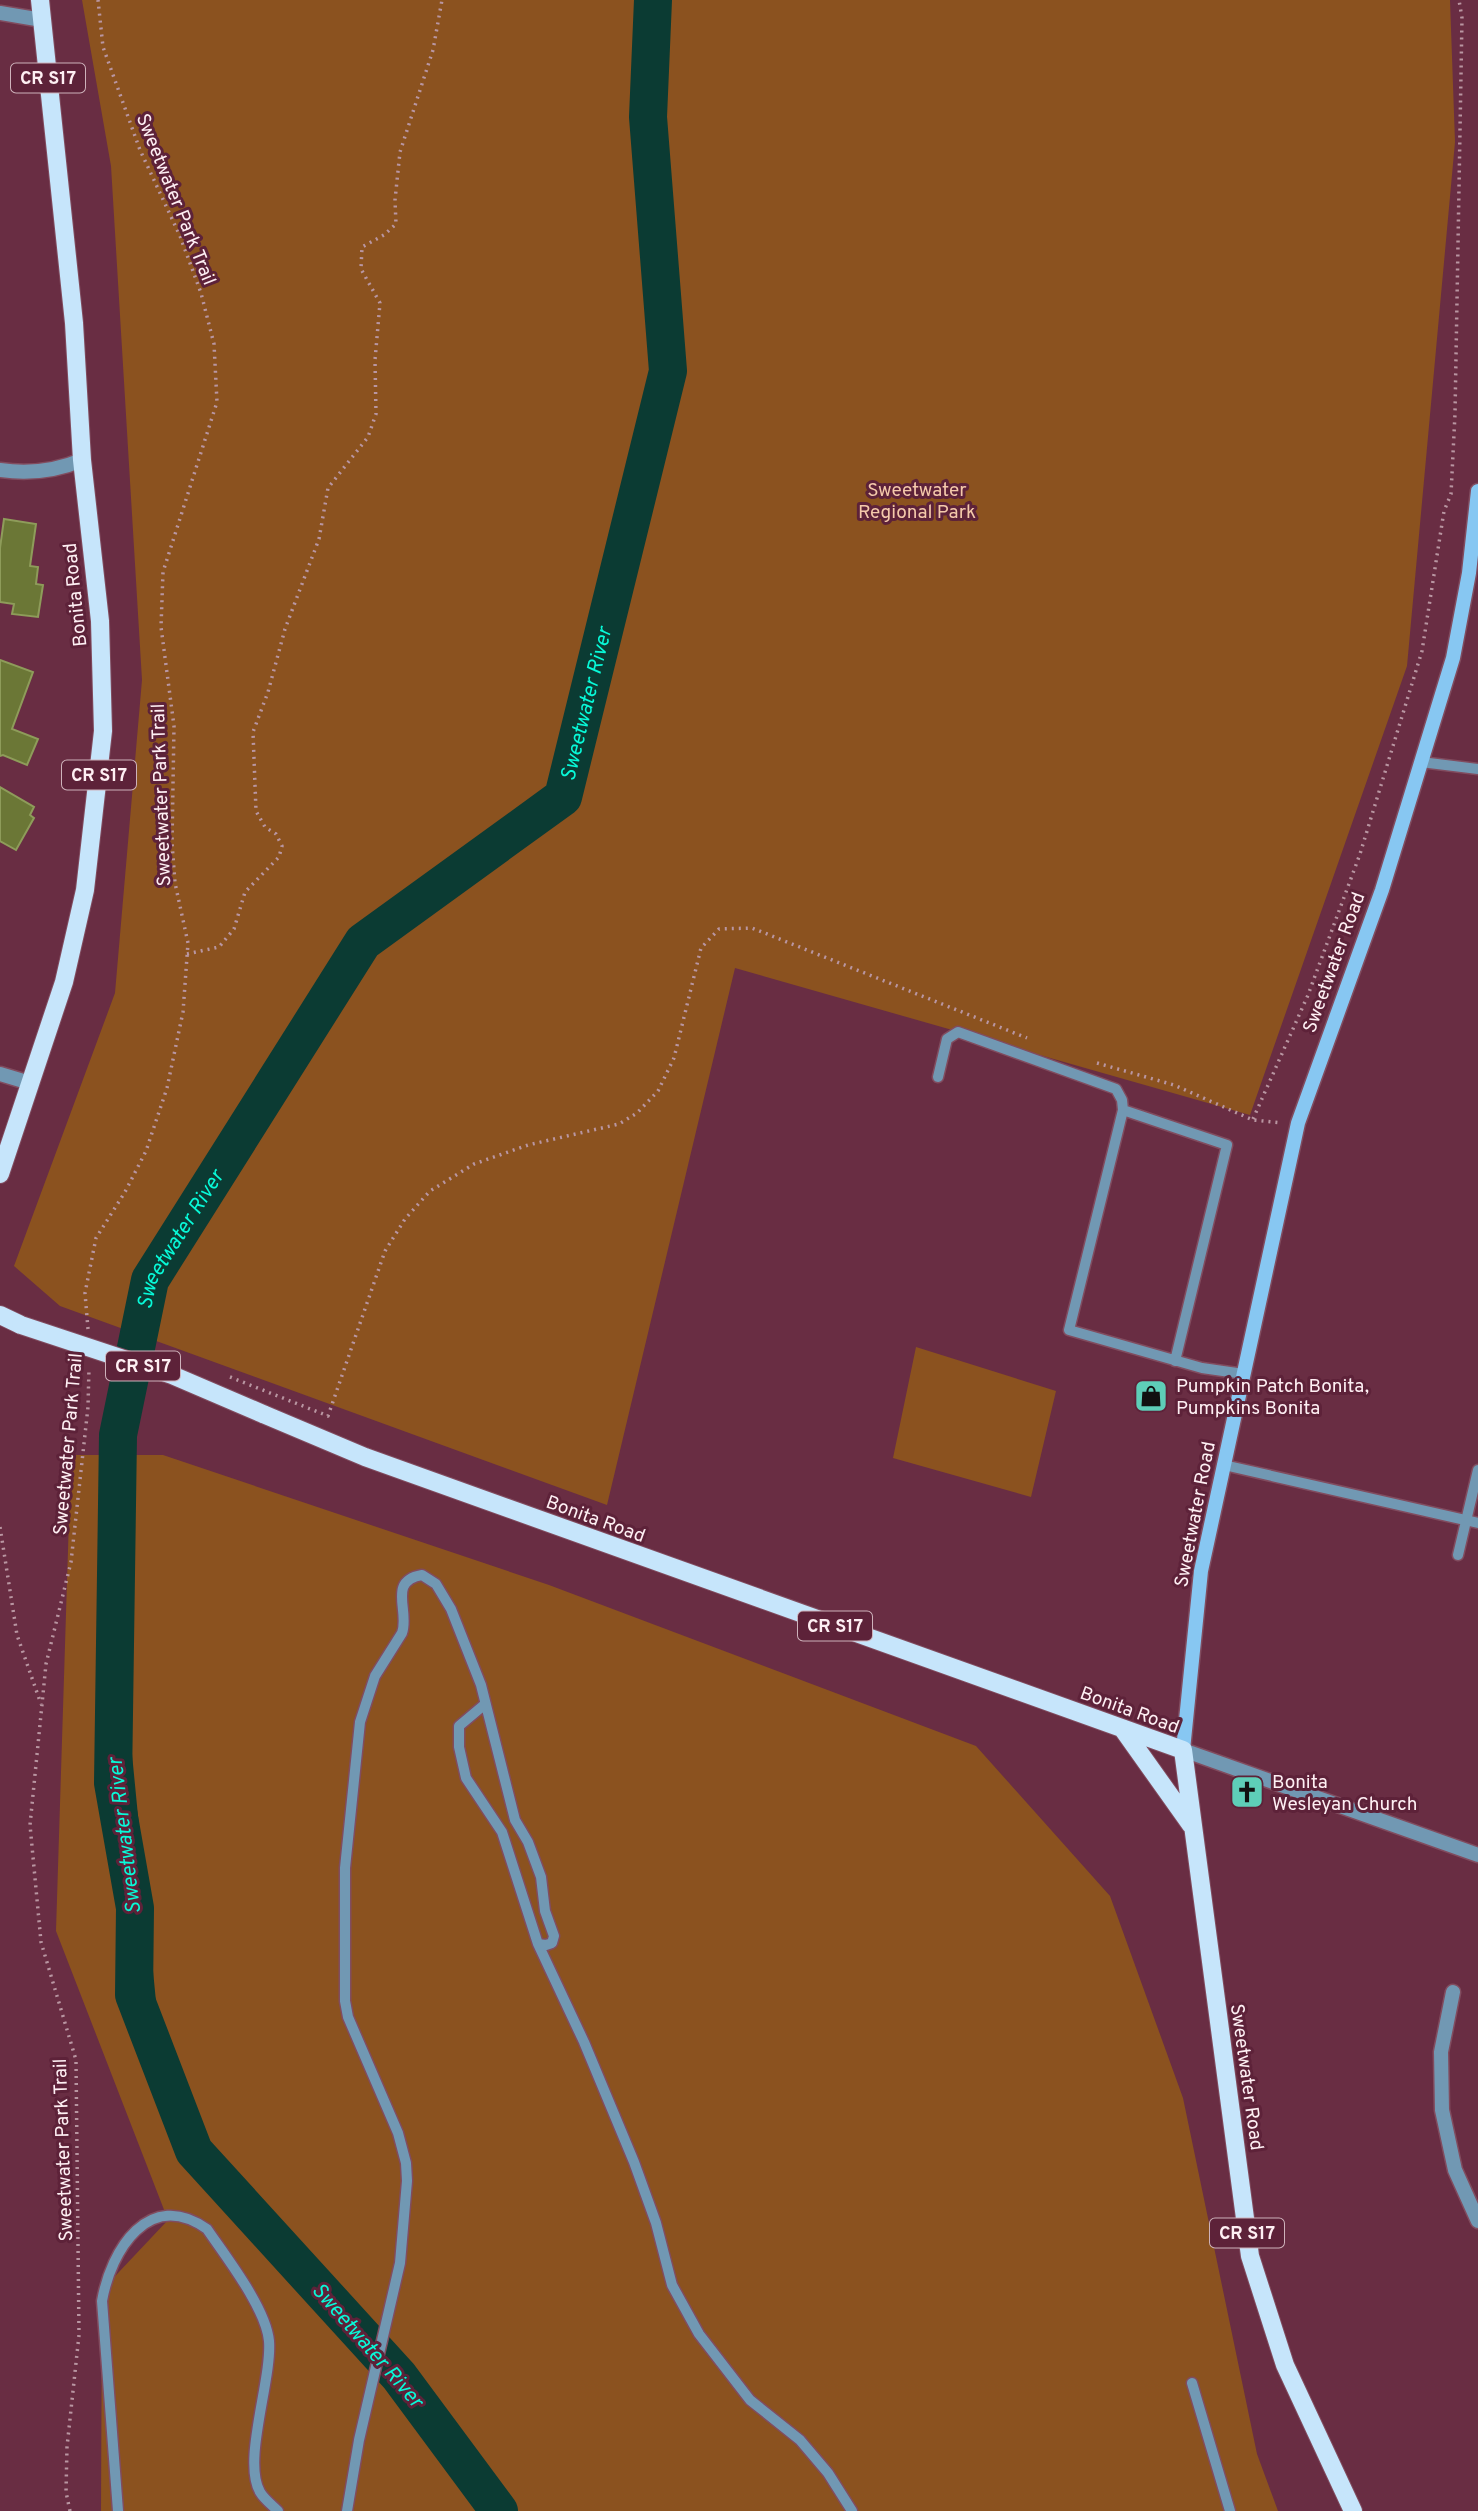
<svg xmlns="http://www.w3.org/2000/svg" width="1478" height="2511" font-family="Overpass,sans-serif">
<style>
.green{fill:#8b521f}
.water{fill:#0b3b33}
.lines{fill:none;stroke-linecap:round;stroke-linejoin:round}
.river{stroke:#0b3b33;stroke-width:38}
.building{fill:#6b7736;stroke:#8e9c5a;stroke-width:2}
.service-casing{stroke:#814c5f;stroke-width:13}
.minor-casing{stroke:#814c5f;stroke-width:17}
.secondary-casing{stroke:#814c5f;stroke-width:17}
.primary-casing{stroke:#814c5f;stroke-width:20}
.path{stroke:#b996a2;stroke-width:3.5;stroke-dasharray:2 5;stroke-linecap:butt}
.service{stroke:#7198b3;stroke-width:10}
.minor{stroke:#7198b3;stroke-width:14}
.secondary{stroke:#87c7f2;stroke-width:14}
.primary{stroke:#c6e5fb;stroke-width:18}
.primary-bridge-casing{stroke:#814c5f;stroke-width:20;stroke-linecap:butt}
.primary-bridge{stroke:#c6e5fb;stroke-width:18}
.labels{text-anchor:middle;stroke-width:6;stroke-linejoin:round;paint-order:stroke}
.shield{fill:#5d2239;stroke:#ceb2bb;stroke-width:2}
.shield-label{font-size:18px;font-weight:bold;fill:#feeff3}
.street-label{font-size:19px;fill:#feeff3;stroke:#5d2239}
.park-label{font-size:19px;fill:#f4c9aa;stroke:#5d2239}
.poi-label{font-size:19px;fill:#feeff3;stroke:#5d2239;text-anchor:start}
.water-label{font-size:21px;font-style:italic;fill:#08f9d8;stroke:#5d2239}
</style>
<rect width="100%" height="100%" fill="#692d43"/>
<path class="green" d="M82,0H1450L1455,142L1407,666L1250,1115L735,968L607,1505L60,1306L14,1266L115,993L142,680L111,166Z
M916,1347L1056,1391L1031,1497L893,1458Z
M71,1455H163L549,1585L976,1746L1110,1896L1183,2098L1257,2454L1278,2511H101L102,2290L168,2220L56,1931Z"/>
<path class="water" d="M123,1477H134L129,1723L158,2022L209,2141L337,2285L518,2511H509L331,2291L203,2150L151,2020L121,1709Z"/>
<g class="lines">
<path class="river" id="s1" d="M499,2511L399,2376L194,2151L134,1995L135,1908L113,1783L118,1435L150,1280L363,942L563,797L668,371L648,117L653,0"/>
</g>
<path class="building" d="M4,519L36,524L30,566L38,567L36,584L43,585L38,617L12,614L14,604L0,602V548Z
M0,660L33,672L12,729L38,739L27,765L3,755L0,756Z
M0,787L34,807L30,815L34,818L16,850L0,841Z"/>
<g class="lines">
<defs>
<path id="service" d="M1421,762L1478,769
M938,1077L947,1039L958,1032L1116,1089L1122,1100L1123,1110L1069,1330L1202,1368L1244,1374
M1123,1110L1227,1145L1175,1361
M1224,1465L1478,1523
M1458,1555L1478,1470
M538,1944L584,2042L634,2162L656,2223L672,2285L699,2334L750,2400L800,2440L828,2473L852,2511
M1192,2383L1230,2511
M118,2511L102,2301C111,2250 149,2188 207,2229C226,2257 266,2308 269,2341C272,2380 242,2461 260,2492C264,2499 272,2505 278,2511
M347,2511L359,2440L400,2263L407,2181L406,2163L398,2133L348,2017L345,2001V1868L360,1722L375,1676L402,1633C410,1611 387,1581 422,1575L436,1584L451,1609L481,1685L515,1820L528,1842L541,1877L545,1911L554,1936L552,1943L546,1945L538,1944L502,1832L466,1778L459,1747V1726L484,1705"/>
<path id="minor" d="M0,13L42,20
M0,470C28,474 56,471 82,460
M0,1074L30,1083
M1183,1750L1478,1855
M1453,1992L1441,2052L1442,2110L1455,2170L1478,2221"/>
<path id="secondary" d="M1183,1750L1201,1571L1298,1123L1382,890L1453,658L1469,573L1478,491"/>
<path id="primary" d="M0,1174L64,982L85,890L103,731L100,621L82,460L74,323L40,0
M0,1315L21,1325
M263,1414L365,1457L1183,1750L1250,2256L1285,2365L1353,2511
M1122,1728L1191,1825"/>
</defs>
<use href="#service" class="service-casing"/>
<use href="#minor" class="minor-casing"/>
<use href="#secondary" class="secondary-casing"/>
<use href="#primary" class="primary-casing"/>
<path class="path" d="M187,954L219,947L234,929L245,892L279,857L282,846L276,834L265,827L256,811L253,732L268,692L285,629L319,539L328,488L368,437L376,414L375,360L380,303L361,269L362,247L384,235L396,224L395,200L400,152L433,50L442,0
M1097,1063L1174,1085L1253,1120L1282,1123
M1253,1119L1308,995L1360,854L1422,651L1444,511L1451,494L1455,414L1462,18L1459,0
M88,1329L85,1293L96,1238L125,1192L146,1151L167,1088L183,1012L188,943L175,883L172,843L174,726L161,627L163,572L217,402L214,344L201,293L180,236L140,150L103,47L98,0
M230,1377L328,1416L385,1251L405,1219L430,1191L474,1164L528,1145L619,1124L637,1113L658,1091L674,1058L701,948L719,929L752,928L1027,1038
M0,1527L17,1635L41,1704
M70,2511L66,2492L67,2447L79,2335L76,2060L41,1942L30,1825L46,1664L71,1562L88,1407L89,1368"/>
<use href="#service" class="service"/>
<use href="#minor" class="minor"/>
<use href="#secondary" class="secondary"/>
<use href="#primary" class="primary"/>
<defs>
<path id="primary-bridge" d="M21,1325L172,1375L263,1414"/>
</defs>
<use href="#primary-bridge" class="primary-bridge-casing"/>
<use href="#primary-bridge" class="primary-bridge"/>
</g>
<defs>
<symbol id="shop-square" viewBox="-11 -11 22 22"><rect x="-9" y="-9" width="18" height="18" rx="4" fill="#5eceb8" stroke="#5d2239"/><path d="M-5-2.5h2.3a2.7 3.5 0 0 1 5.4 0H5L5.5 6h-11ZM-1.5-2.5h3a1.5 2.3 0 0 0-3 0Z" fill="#111"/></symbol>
<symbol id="church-square" viewBox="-11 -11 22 22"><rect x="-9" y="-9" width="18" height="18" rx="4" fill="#5eceb8" stroke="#5d2239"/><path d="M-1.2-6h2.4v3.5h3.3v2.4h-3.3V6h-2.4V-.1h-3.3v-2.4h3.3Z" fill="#111"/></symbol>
</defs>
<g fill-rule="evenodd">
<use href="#shop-square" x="1132" y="1377" width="38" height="38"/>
<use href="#church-square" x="1228" y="1773" width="38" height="38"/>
</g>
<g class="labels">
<g class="shield">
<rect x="11" y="63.5" width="74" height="29" rx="5"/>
<rect x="62" y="760.5" width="74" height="29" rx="5"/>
<rect x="106" y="1351.5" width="74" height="29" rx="5"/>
<rect x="798" y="1611.5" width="74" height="29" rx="5"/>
<rect x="1210" y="2218.5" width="74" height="29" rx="5"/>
</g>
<g class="shield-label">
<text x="48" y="84">CR S17</text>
<text x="99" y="781">CR S17</text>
<text x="143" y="1372">CR S17</text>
<text x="835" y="1632">CR S17</text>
<text x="1247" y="2239">CR S17</text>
</g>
<g class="street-label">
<text transform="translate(177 199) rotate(68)" y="7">Sweetwater Park Trail</text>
<text transform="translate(74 595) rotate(-96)" y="7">Bonita Road</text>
<text transform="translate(160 795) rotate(-92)" y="7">Sweetwater Park Trail</text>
<text transform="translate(1333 962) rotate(-70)" y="7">Sweetwater Road</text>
<text transform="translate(67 1444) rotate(-85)" y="7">Sweetwater Park Trail</text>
<text transform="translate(1194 1514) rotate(-79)" y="7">Sweetwater Road</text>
<text transform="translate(596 1518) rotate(20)" y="7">Bonita Road</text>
<text transform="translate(1130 1709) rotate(20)" y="7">Bonita Road</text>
<text transform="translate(1248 2077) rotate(82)" y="7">Sweetwater Road</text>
<text transform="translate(62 2150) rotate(-92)" y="7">Sweetwater Park Trail</text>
</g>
<g class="park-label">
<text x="917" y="496">Sweetwater<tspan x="917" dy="22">Regional Park</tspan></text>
</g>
<g class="poi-label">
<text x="1176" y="1392">Pumpkin Patch Bonita,<tspan x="1176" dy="22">Pumpkins Bonita</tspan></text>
<text x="1272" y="1788">Bonita<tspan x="1272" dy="22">Wesleyan Church</tspan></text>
</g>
<g class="water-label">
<text dy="7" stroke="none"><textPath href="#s1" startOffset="2102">Sweetwater River</textPath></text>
<text dy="7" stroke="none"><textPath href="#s1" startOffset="1409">Sweetwater River</textPath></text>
<text transform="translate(124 1836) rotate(-97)" y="7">Sweetwater River</text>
<text transform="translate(368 2345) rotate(49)" y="7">Sweetwater River</text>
</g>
</g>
</svg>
